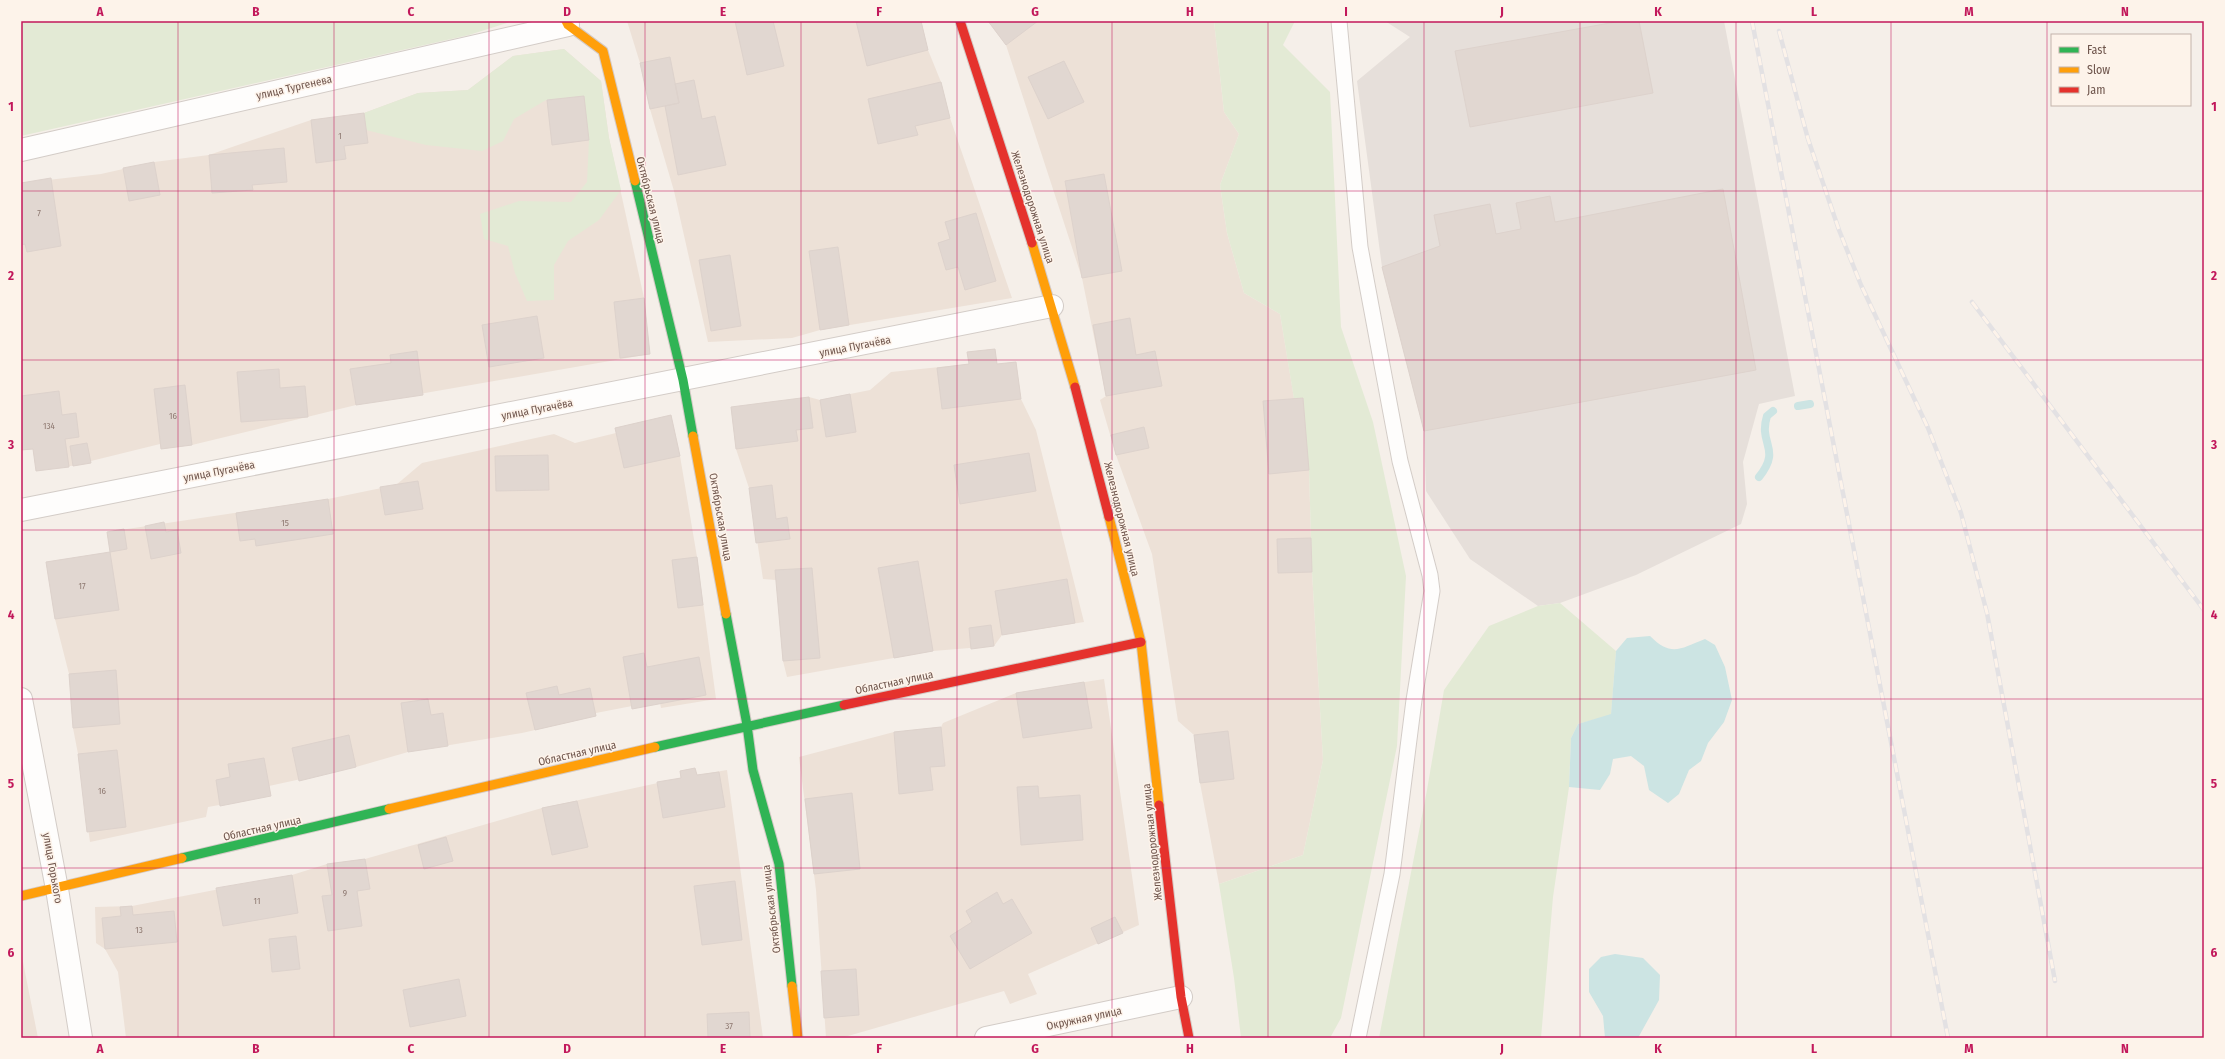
<svg xmlns="http://www.w3.org/2000/svg" width="2225" height="1059" font-family="'Fira Sans Condensed',sans-serif">
<style>
.residential{fill:#ede1d7}
.industrial{fill:#e6dfda}
.green{fill:#e3ead5}
.water{fill:#cce4e3}
.lines{fill:none;stroke-linecap:round;stroke-linejoin:round}
.stream{stroke:#cce4e3;stroke-width:8}
.building{fill:#e1d7d1;stroke:#ddd2cc}
.lane-casing{stroke:#d3ccc7;stroke-width:17}
.street-casing{stroke:#d3ccc7;stroke-width:24}
.fast-casing{stroke:#d4cac6;stroke-width:11}
.slow-casing{stroke:#d4cac6;stroke-width:11}
.jam-casing{stroke:#d4cac6;stroke-width:11}
.lane{stroke:#fefdfc;stroke-width:15}
.street{stroke:#fefdfc;stroke-width:22}
.fast{stroke:#30b455;stroke-width:9}
.slow{stroke:#ff9f0a;stroke-width:9}
.jam{stroke:#e5322d;stroke-width:9}
.rail-casing{stroke:#e3e1e3;stroke-width:4.5}
.rail{stroke:#fdf3ea;stroke-width:3;stroke-dasharray:9;stroke-linecap:butt}
.grid{fill:none;stroke:#c2185b;stroke-width:1;stroke-opacity:0.55}
.labels{text-anchor:middle;stroke-width:3;stroke-linejoin:round;paint-order:stroke}
.number-label{font-size:9px;fill:#8d7870}
.street-label{font-size:11px;fill:#6f554c;stroke:#fdf3ea}
.neatline{fill:none;stroke:#c2185b;stroke-width:1.5}
.grid-label{font-size:13px;text-anchor:middle;font-weight:bold;fill:#c2185b}
</style>
<rect width="100%" height="100%" fill="#f5efe9"/>
<path class="residential" d="M627,21H921L928,50L941,82L950,118L1012,298L820,330L792,338L708,342L674,191L650,109L640,63Z
M988,21H1214L1224,112L1239,134L1220,185L1227,233L1244,293L1280,314L1294,398H1303L1309,470L1312,572L1323,760L1303,855L1219,884L1200,783L1194,735L1178,721L1152,554L1116,455L1100,400L1106,396L1082,278L1006,45Z
M564,49L601,81L609,138L644,298L650,354L356,405L192,445L161,449L160,444L91,461V463L36,471L33,449L21,450V183L101,174L154,162L209,155L311,120L364,113L418,93L468,90L513,56Z
M995,349L997,364L1016,362L1021,399L1036,430L1084,622L1002,635L994,646L933,651L787,677L783,661L776,580L763,579L749,488L736,449L731,408L809,397L820,400L870,390L891,372L969,364L967,352Z
M671,415L680,456L697,557L716,699L661,708L660,703L632,706L596,713V716L522,733L408,752L356,767L269,786L271,796L208,807L206,817L90,842L78,754L73,728L69,674L55,619L46,562L110,552L107,532L328,499L396,485L422,463L554,434L575,443L616,433L615,428Z
M1104,679L1139,925L1028,974L1037,994L1010,1004L1004,991L841,1038H826L816,890L799,757L894,732L941,727L943,723L1016,693Z
M695,768L697,775L727,770L763,1038H126L118,972L105,949L96,943L95,907L132,906L292,875L327,864L365,859L542,808L681,778L680,771Z
M21,950L24,967L38,1038H21Z"/>
<path class="industrial" d="M1385,21H1724L1795,396L1759,404L1743,462L1747,504L1741,524L1636,575L1560,603L1538,606L1470,559L1426,491L1424,431L1382,267L1357,81L1410,37Z"/>
<path class="green" d="M21,21H513L469,35L21,136Z
M1214,21H1295L1283,45L1330,92L1341,327L1373,422L1406,576L1397,746L1341,1018L1330,1038H1241L1234,978L1219,884L1303,855L1323,760L1312,572L1309,470L1303,398L1294,399L1280,314L1244,293L1227,233L1220,185L1239,134L1224,112Z
M564,49L601,81L609,138L621,190L599,220L568,241L554,265V300L527,301L515,273L508,246L484,239L480,214L519,201L571,202L587,182L589,140L584,96L546,100L514,119L503,141L482,151L426,145L366,130L364,113L418,93L468,90L513,56Z
M1560,603L1616,651L1611,715L1578,724L1571,738L1569,787L1553,897L1541,1038H1379L1427,790L1444,690L1489,626L1538,606Z"/>
<path class="water" d="M1650,636C1671,657 1680,649 1705,639L1715,645L1725,667L1732,700L1724,722L1708,743L1701,761L1689,770L1679,794L1668,803L1649,790L1644,766L1631,756L1613,759L1610,774L1600,790L1569,787L1571,738L1578,724L1611,714L1616,651L1627,638Z
M1615,954L1643,958L1660,975L1659,1000L1638,1038H1605L1603,1016L1589,992V969L1601,957Z"/>
<g class="lines">
<path class="stream" d="M1798,406L1810,404
M1759,477C1782,448 1758,445 1767,416L1773,411"/>
</g>
<path class="building" d="M735,21H773L784,66L747,75Z
M856,21H921L928,50L867,66Z
M988,21H1038L1006,45Z
M1621,21H1639L1653,93L1470,127L1455,51Z
M670,57L679,103L650,109L640,63Z
M1064,61L1084,102L1048,119L1028,77Z
M694,80L702,119L715,116L726,165L678,175L665,106L679,103L675,84Z
M941,82L950,118L915,126L918,135L878,144L868,99Z
M584,96L589,140L552,145L547,100Z
M364,113L368,143L344,146L346,159L316,163L311,120Z
M284,148L287,182L252,185L253,190L212,193L209,155Z
M154,162L160,195L129,201L123,168Z
M1104,174L1122,271L1082,278L1065,181Z
M51,178L61,246L27,252L25,244L21,245V183Z
M1723,189L1756,370L1424,431L1382,267L1440,246L1434,215L1490,204L1496,234L1521,229L1516,203L1550,196L1555,222Z
M976,213L996,281L965,290L958,267L946,270L938,243L950,239L945,222Z
M838,247L849,325L820,330L809,251Z
M730,255L741,326L711,331L699,260Z
M644,298L650,354L620,358L614,302Z
M537,316L544,358L489,367L482,325Z
M1130,318L1136,355L1155,351L1162,386L1106,396L1093,325Z
M995,349L997,364L1016,362L1021,399L942,409L937,368L969,364L967,352Z
M417,351L423,395L356,405L350,369L391,363L390,355Z
M279,369L280,388L305,386L308,417L241,422L237,372Z
M185,385L192,445L161,449L154,389Z
M59,391L62,415L76,413L79,437L65,439L69,467L36,471L33,449L21,450V396Z
M850,394L856,432L826,437L820,400Z
M809,397L813,428L796,430L798,441L736,449L731,407Z
M1303,398L1309,470L1269,474L1263,401Z
M671,415L680,456L624,468L615,428Z
M1144,427L1149,448L1116,455L1111,435Z
M87,443L91,463L73,466L70,446Z
M1029,453L1036,491L960,504L954,465Z
M548,455L549,490L496,491L495,456Z
M418,481L423,509L385,515L380,487Z
M772,485L776,519L787,517L790,539L756,543L749,488Z
M328,499L333,534L256,546L255,539L240,541L236,513Z
M164,522L166,532L177,530L181,553L151,559L145,526Z
M124,529L127,549L110,552L107,532Z
M1311,538L1312,572L1278,573L1277,539Z
M110,552L119,610L55,619L46,562Z
M697,557L703,605L678,608L672,560Z
M918,561L933,651L894,658L878,568Z
M812,568L820,658L783,661L775,570Z
M1067,579L1075,623L1002,635L995,591Z
M991,625L994,646L971,649L969,628Z
M644,653L647,667L699,657L706,695L632,709L623,657Z
M116,670L120,724L73,728L69,674Z
M1084,682L1092,728L1023,738L1016,693Z
M557,686L559,695L590,688L596,716L535,730L526,693Z
M428,699L431,715L443,713L448,746L408,752L401,703Z
M941,727L945,766L930,767L933,790L899,794L894,732Z
M1228,731L1234,779L1200,783L1194,735Z
M349,735L356,767L299,781L292,748Z
M117,750L126,827L87,832L78,754Z
M264,758L271,796L220,806L216,780L230,777L228,764Z
M695,768L697,775L719,772L725,807L663,818L657,782L681,778L680,771Z
M1038,786L1039,798L1080,795L1083,840L1021,845L1017,787Z
M852,793L860,869L814,874L805,799Z
M577,801L588,847L552,855L542,808Z
M446,837L453,861L424,869L418,845Z
M365,859L370,889L357,891L362,926L328,931L322,896L332,895L327,864Z
M292,875L298,913L223,926L216,888Z
M735,881L742,940L702,945L694,886Z
M997,892L1003,904L1012,899L1032,933L970,969L950,936L972,922L966,911Z
M132,906L133,915L174,911L177,942L105,949L102,918L121,916L120,907Z
M1115,917L1123,933L1098,944L1091,928Z
M296,936L300,969L272,972L269,939Z
M856,969L859,1015L824,1018L821,971Z
M459,979L466,1016L410,1027L403,990Z
M749,1012L750,1038H708L707,1014Z"/>
<g class="lines">
<defs>
<path id="lane" d="M1339,21L1360,247L1400,461L1430,575L1432,591L1414,700L1392,874L1358,1038"/>
<path id="street" d="M21,150L568,25
M21,510L1052,306
M21,699L57,889L81,1038
M986,1038L1181,997"/>
<path id="fast" d="M635,181L683,380L693,436
M726,614L747,725L753,770L779,864L792,986
M655,747L844,705
M182,858L389,809"/>
<path id="slow" d="M566,21L568,25L603,51L635,181
M1032,243L1075,387
M693,436L726,614
M1109,517L1141,642L1159,805
M389,809L655,747
M21,896L182,858
M792,986L798,1038"/>
<path id="jam" d="M960,21L1032,243
M1075,387L1109,517
M844,705L1141,642
M1159,805L1181,997L1189,1038"/>
</defs>
<use href="#lane" class="lane-casing"/>
<use href="#street" class="street-casing"/>
<use href="#fast" class="fast-casing"/>
<use href="#slow" class="slow-casing"/>
<use href="#jam" class="jam-casing"/>
<use href="#lane" class="lane"/>
<use href="#street" class="street"/>
<use href="#fast" class="fast"/>
<use href="#slow" class="slow"/>
<use href="#jam" class="jam"/>
<defs>
<path id="rail" d="M1752,21L1948,1038
M1779,31L1808,139L1839,230L1861,285L1928,428L1961,513L1987,613L2055,981
M1972,302L2204,610"/>
</defs>
<use href="#rail" class="rail-casing"/>
<use href="#rail" class="rail"/>
</g>
<path class="grid" d="M178,21V1038M334,21V1038M489,21V1038M645,21V1038M801,21V1038M957,21V1038M1112,21V1038M1268,21V1038M1424,21V1038M1580,21V1038M1736,21V1038M1891,21V1038M2047,21V1038M21,191H2204M21,360H2204M21,530H2204M21,699H2204M21,868H2204"/>
<g class="labels">
<g class="number-label">
<text x="340" y="139">1</text>
<text x="39" y="216">7</text>
<text x="173" y="419">16</text>
<text x="49" y="429">134</text>
<text x="285" y="526">15</text>
<text x="82" y="589">17</text>
<text x="102" y="794">16</text>
<text x="345" y="896">9</text>
<text x="257" y="904">11</text>
<text x="139" y="933">13</text>
<text x="729" y="1029">37</text>
</g>
<g class="street-label">
<text transform="translate(294 87) rotate(-13)" y="4">улица Тургенева</text>
<text transform="translate(651 200) rotate(76)" y="4">Октябрьская улица</text>
<text transform="translate(1033 207) rotate(72)" y="4">Железнодорожная улица</text>
<text transform="translate(855 346) rotate(-11)" y="4">улица Пугачёва</text>
<text transform="translate(537 409) rotate(-11)" y="4">улица Пугачёва</text>
<text transform="translate(219 471) rotate(-11)" y="4">улица Пугачёва</text>
<text transform="translate(721 517) rotate(80)" y="4">Октябрьская улица</text>
<text transform="translate(1122 519) rotate(76)" y="4">Железнодорожная улица</text>
<text transform="translate(894 682) rotate(-12)" y="4">Областная улица</text>
<text transform="translate(577 753) rotate(-13)" y="4">Областная улица</text>
<text transform="translate(262 828) rotate(-13)" y="4">Областная улица</text>
<text transform="translate(1152 842) rotate(-96)" y="4">Железнодорожная улица</text>
<text transform="translate(53 868) rotate(80)" y="4">улица Горького</text>
<text transform="translate(771 909) rotate(-97)" y="4">Октябрьская улица</text>
<text transform="translate(1084 1018) rotate(-12)" y="4">Окружная улица</text>
</g>
</g>
<rect width="2225" height="1059" fill="none" stroke="#fdf3ea" stroke-width="44"/>
<rect x="2051" y="34" width="140" height="72" fill="#fdf3ea" stroke="#c4b4ab"/>
<rect x="2059" y="47" width="20" height="6" fill="#30b455" stroke="#c4b4ab"/>
<text x="2087" y="54" font-size="12" fill="#6f554c">Fast</text>
<rect x="2059" y="67" width="20" height="6" fill="#ff9f0a" stroke="#c4b4ab"/>
<text x="2087" y="74" font-size="12" fill="#6f554c">Slow</text>
<rect x="2059" y="87" width="20" height="6" fill="#e5322d" stroke="#c4b4ab"/>
<text x="2087" y="94" font-size="12" fill="#6f554c">Jam</text>
<rect x="22" y="22" width="2181" height="1015" class="neatline"/>
<g class="grid-label">
<text x="100" y="16">A</text>
<text x="256" y="16">B</text>
<text x="411" y="16">C</text>
<text x="567" y="16">D</text>
<text x="723" y="16">E</text>
<text x="879" y="16">F</text>
<text x="1035" y="16">G</text>
<text x="1190" y="16">H</text>
<text x="1346" y="16">I</text>
<text x="1502" y="16">J</text>
<text x="1658" y="16">K</text>
<text x="1814" y="16">L</text>
<text x="1969" y="16">M</text>
<text x="2125" y="16">N</text>
<text x="11" y="111">1</text>
<text x="2214" y="111">1</text>
<text x="11" y="280">2</text>
<text x="2214" y="280">2</text>
<text x="11" y="449">3</text>
<text x="2214" y="449">3</text>
<text x="11" y="619">4</text>
<text x="2214" y="619">4</text>
<text x="11" y="788">5</text>
<text x="2214" y="788">5</text>
<text x="11" y="957">6</text>
<text x="2214" y="957">6</text>
<text x="100" y="1053">A</text>
<text x="256" y="1053">B</text>
<text x="411" y="1053">C</text>
<text x="567" y="1053">D</text>
<text x="723" y="1053">E</text>
<text x="879" y="1053">F</text>
<text x="1035" y="1053">G</text>
<text x="1190" y="1053">H</text>
<text x="1346" y="1053">I</text>
<text x="1502" y="1053">J</text>
<text x="1658" y="1053">K</text>
<text x="1814" y="1053">L</text>
<text x="1969" y="1053">M</text>
<text x="2125" y="1053">N</text>
</g>
</svg>
